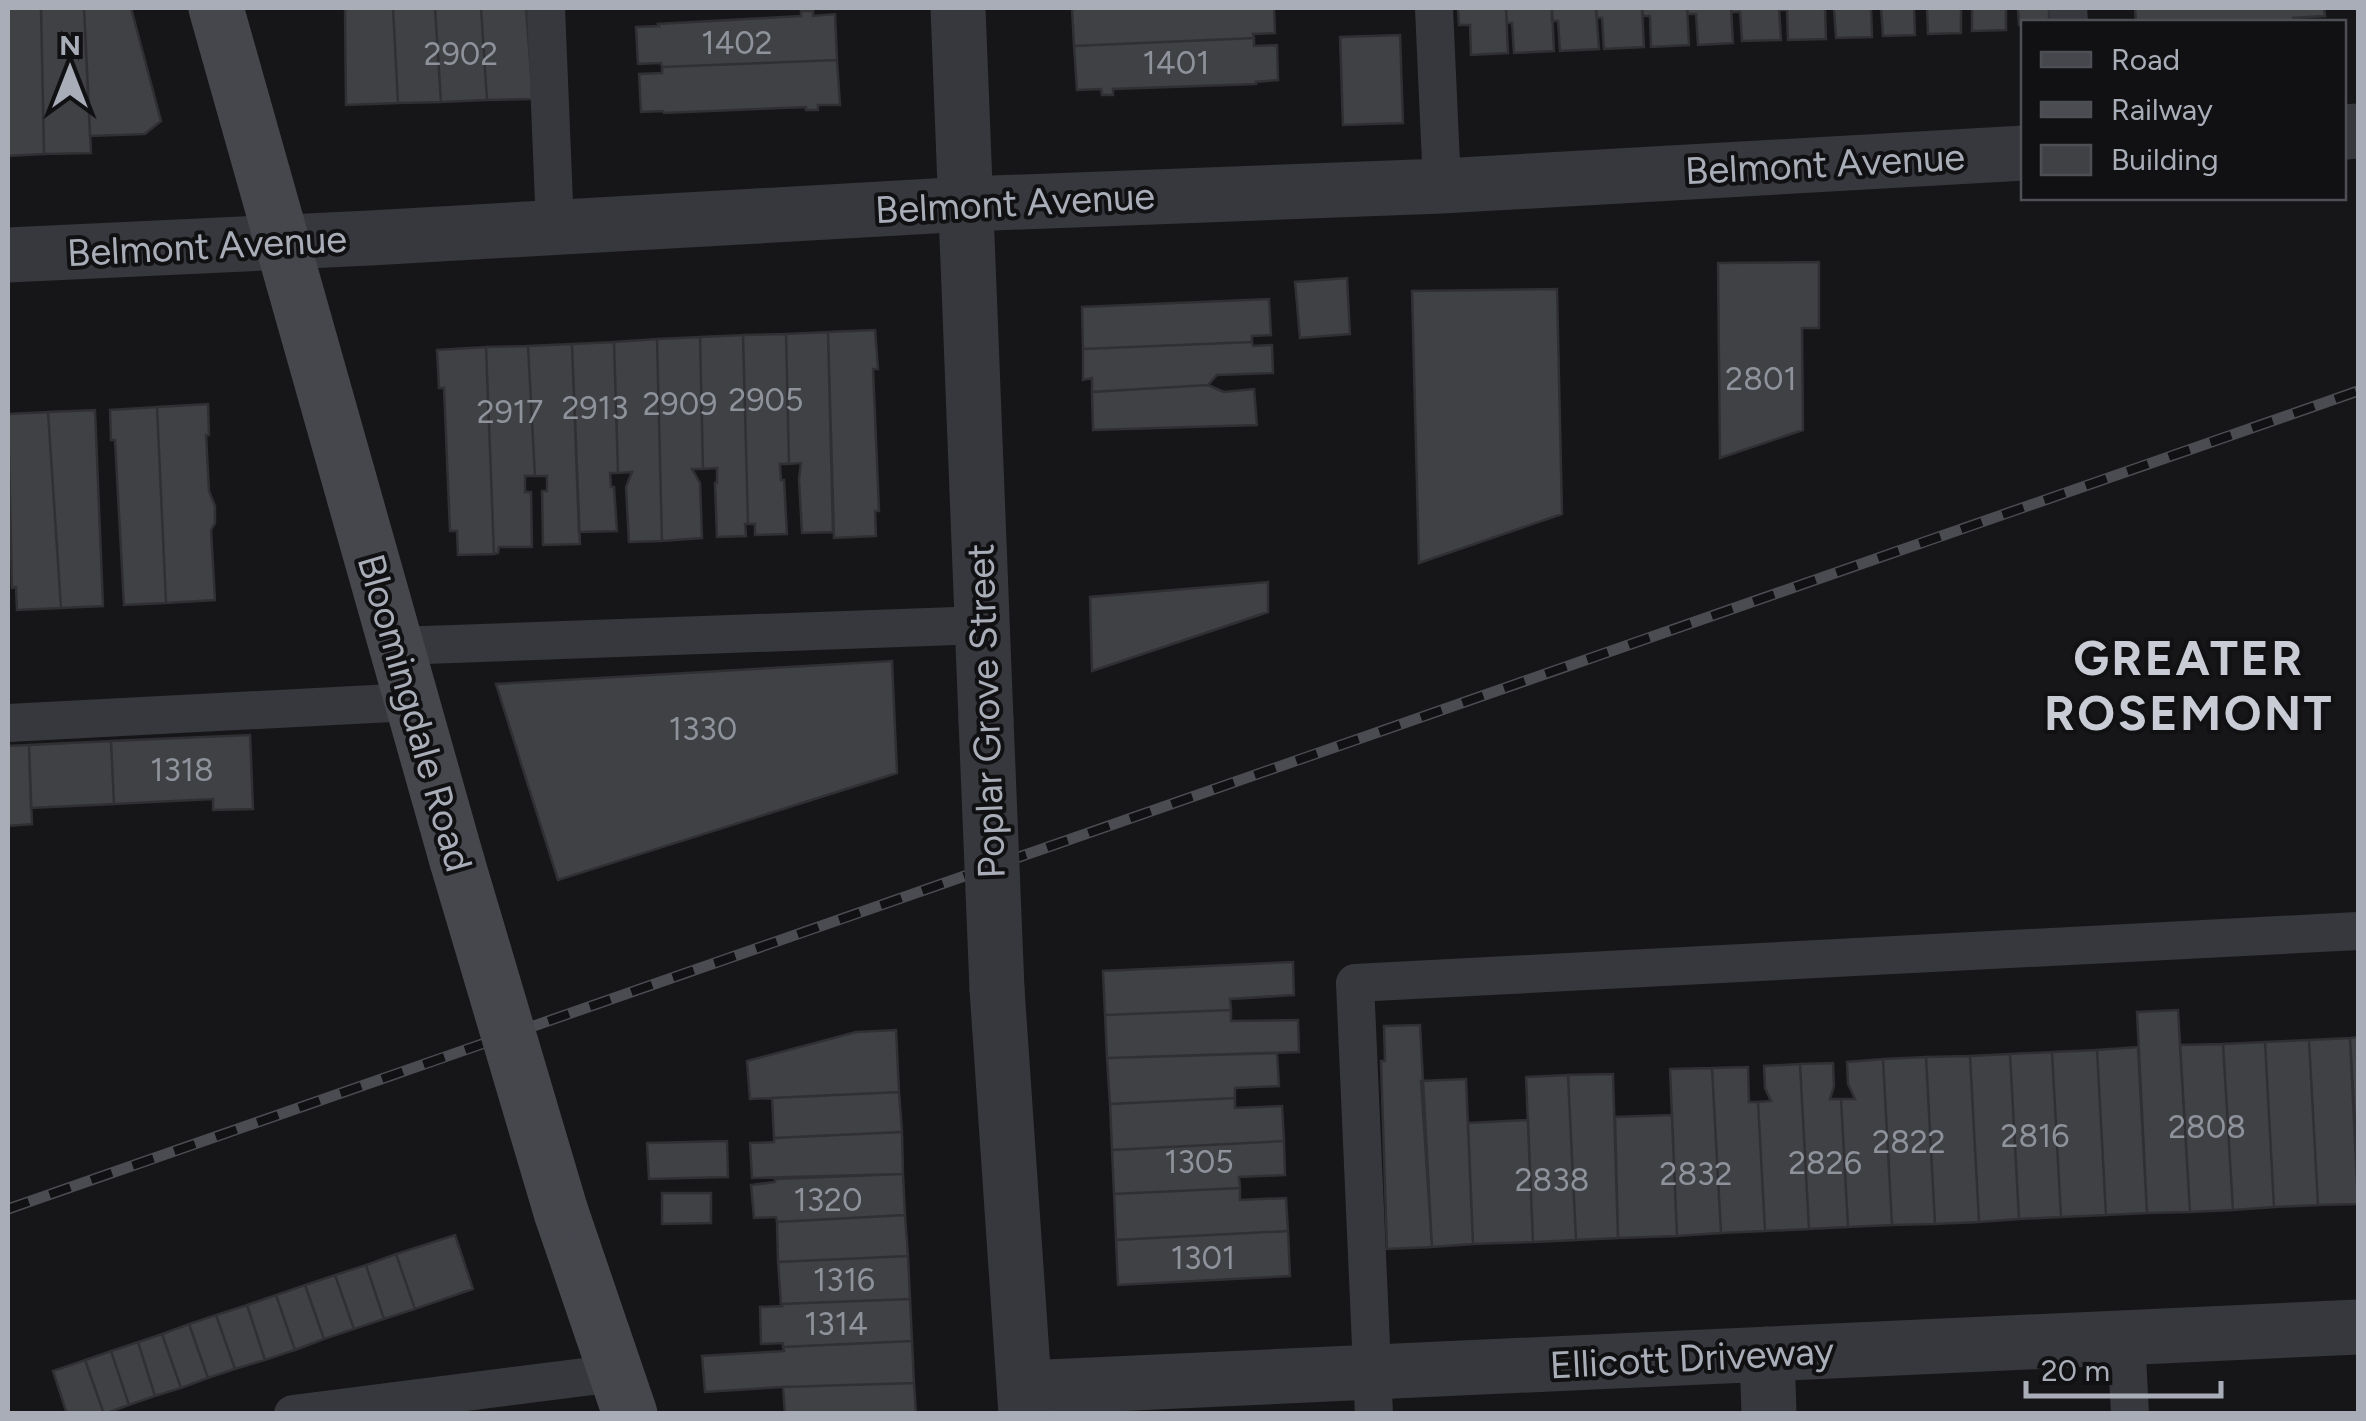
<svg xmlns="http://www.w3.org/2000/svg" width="2366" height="1421" font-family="Figtree,sans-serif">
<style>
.building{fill:#404145;stroke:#303034;stroke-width:2.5}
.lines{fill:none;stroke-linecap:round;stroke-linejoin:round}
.service{stroke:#37383d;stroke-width:38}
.minor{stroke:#37383d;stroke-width:55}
.tertiary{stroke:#37383d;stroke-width:55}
.secondary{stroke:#45474d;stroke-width:55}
.rail-casing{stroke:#4a4c52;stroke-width:11}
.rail{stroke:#111113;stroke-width:8;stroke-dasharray:22;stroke-linecap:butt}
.tertiary-bridge{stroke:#37383d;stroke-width:55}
.secondary-bridge{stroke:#45474d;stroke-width:55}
.labels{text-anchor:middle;stroke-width:8;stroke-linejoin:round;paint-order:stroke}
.number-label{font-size:32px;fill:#8e929b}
.street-label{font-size:38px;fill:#a8adb8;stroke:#111113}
.district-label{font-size:48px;font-weight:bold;letter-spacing:2.5px;fill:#c9ccd4;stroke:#111113}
</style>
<rect width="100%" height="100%" fill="#161618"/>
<path class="building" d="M8,8H41L44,154L8,156Z
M41,8H84L91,153L44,154Z
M84,8H131L161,121L145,134L90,136Z
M345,8H393L398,103L346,105Z
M393,8H435L441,102L398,103Z
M435,8H481L487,100L441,102Z
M481,8H526L533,99L487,100Z
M1072,8H1274L1275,33L1253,34L1254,38L1074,46Z
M1458,8H1506L1508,53L1471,55L1470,25H1459Z
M1506,8H1552L1554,51L1514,53L1512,23H1507Z
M1552,8H1596L1599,49L1560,51L1558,21H1552Z
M1596,8H1642L1644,47L1604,49L1602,18H1597Z
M1642,8H1687L1689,45L1651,47L1650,16H1643Z
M1687,8H1731L1733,43L1698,45L1696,14H1688Z
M1731,8H1779L1781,40L1742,41L1740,12H1732Z
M1779,8H1825L1826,39L1788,40L1787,10H1779Z
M1825,8H1871L1872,37L1836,38L1834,8Z
M1881,8H1914L1915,35L1883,36Z
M1927,8H1961V33L1928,34Z
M1972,8H2006V30L1972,31Z
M2018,8H2049V22H2024V25H2019Z
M2135,8H2324L2325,16L2293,18V22H2136Z
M801,11H813V16L835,14L837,60L662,67L661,63L638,64L636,27L659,26L658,24L801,16Z
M1400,35L1403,123L1343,125L1340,37Z
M1254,38V46L1277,45L1278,80L1256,82V84L1113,89V95H1102L1101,89L1077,90L1074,46Z
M837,60L840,105H818V110H806V107L664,113L663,111L641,112L639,74L662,73V67Z
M1819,262V328H1802L1803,430L1720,458L1718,263Z
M1347,278L1350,334L1300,338L1295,282Z
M1557,289L1562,514L1419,563L1412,291Z
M1269,299L1271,335L1252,336V342L1083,349L1082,307Z
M875,330L878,369H873L879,511H875L876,536L834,538L828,332Z
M828,332L833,532L802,533L799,479L801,463L789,464L786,334Z
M786,334L789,464H780L781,480H784L787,534L755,535V524H748L743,335Z
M743,335L748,524H745L746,536L717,537L715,483H717V468L703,469L700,337Z
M700,337L703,469H692L700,483L702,538L662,541L657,339Z
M657,339L662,541L629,542L626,487L632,472L618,473L614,342Z
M614,342L618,473H610L611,487H614L617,531L579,532L572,344Z
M1252,342L1253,346L1272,345L1273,373L1217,375L1208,385L1092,392V378L1083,380V349Z
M572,344L580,544L543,545L542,491H547V476H535L528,346Z
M528,346L535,476H525V492H531L532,547H499L498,553L494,554L486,347Z
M486,347L494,554L458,555L457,531H450L444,388H439L437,350Z
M1208,385L1224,392L1254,389L1257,425L1093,430L1092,392Z
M208,404L209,435H206L209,491L215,506V523L211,530L215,600L166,603L157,407Z
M157,407L166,603L124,605L115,440H111L110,410Z
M95,410L103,606L61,608L48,412Z
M48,412L61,608L17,610L16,587L12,588L8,414Z
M1268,582V612L1092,671L1090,597Z
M892,661L897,773L558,880L496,684Z
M250,735L253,809L213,810V799L114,804L111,741Z
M111,741L114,804L31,808L29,745Z
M29,745L32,824L8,826V746Z
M1293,962L1294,995L1230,999L1231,1010L1105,1015L1103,971Z
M1231,1010V1021L1298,1020L1299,1052L1107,1058L1105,1015Z
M2178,1010L2190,1212L2147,1213L2137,1012Z
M1420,1025L1432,1247L1387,1249L1381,1061H1385L1384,1026Z
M896,1030L899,1092L750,1099L747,1061L856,1032Z
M2358,1037V1174L2350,1038Z
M2350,1038L2358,1204L2318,1205L2309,1040Z
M2309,1040L2318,1205L2274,1207L2265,1042Z
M2265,1042L2274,1207L2233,1210L2223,1044Z
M2223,1044L2233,1210L2190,1212L2180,1045Z
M2138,1047L2147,1213L2106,1215L2097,1050Z
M2097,1050L2106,1215L2061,1217L2052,1052Z
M2052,1052L2061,1217L2019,1219L2010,1054Z
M1277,1053L1279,1086L1235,1088V1098L1110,1104L1107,1058Z
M2010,1054L2019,1219L1979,1222L1970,1056Z
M1970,1056L1979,1222L1935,1224L1926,1057Z
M1926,1057L1935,1224L1892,1225L1883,1059Z
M1883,1059L1892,1225L1848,1227L1841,1099H1855L1848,1084L1847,1062Z
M1833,1063L1834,1086L1830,1099H1841L1848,1227L1809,1229L1800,1064Z
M1800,1064L1809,1229L1765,1231L1758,1102L1771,1101L1765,1088L1764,1066Z
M1748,1067L1749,1102H1758L1765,1231L1721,1233L1712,1068Z
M1712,1068L1721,1233L1677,1236L1670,1069Z
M1613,1074L1618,1238L1576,1240L1568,1075Z
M1568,1075L1576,1240L1533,1242L1526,1077Z
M1466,1079L1473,1244L1432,1247L1421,1081Z
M899,1092L902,1132L774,1138L772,1098Z
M1235,1098V1108L1282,1106L1284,1141L1112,1150L1110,1104Z
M1672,1115L1677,1236L1618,1238L1615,1117Z
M1528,1120L1533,1242L1473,1244L1468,1123Z
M902,1132L903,1174L752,1178L750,1143L774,1142V1138Z
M727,1141L728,1177L649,1179L647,1143Z
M1284,1141L1285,1175L1239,1177L1240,1188L1114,1194L1112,1150Z
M903,1174L905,1215L777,1222L776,1217L754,1218L751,1185L775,1182V1179Z
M1240,1188V1200L1286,1198L1288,1231L1116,1240L1114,1194Z
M662,1193H711V1223L662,1224Z
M905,1215L908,1256L778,1262L777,1222Z
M1288,1231L1290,1276L1118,1285L1116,1240Z
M455,1235L473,1289L415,1309L396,1254Z
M396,1254L415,1309L384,1319L366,1265Z
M908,1256L910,1299L781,1304L778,1262Z
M366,1265L384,1319L354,1329L335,1275Z
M335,1275L354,1329L324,1339L305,1285Z
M305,1285L324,1339L295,1350L276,1295Z
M276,1295L295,1350L265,1360L247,1305Z
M910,1299L912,1341L783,1347V1343L761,1344L760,1307L782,1306L781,1304Z
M247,1305L265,1360L235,1369L216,1315Z
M216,1315L235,1369L208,1378L189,1324Z
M189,1324L208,1378L181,1388L162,1334Z
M162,1334L181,1388L155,1396L138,1342Z
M912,1341L914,1383L783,1387L705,1392L702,1356L784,1351L783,1347Z
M138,1342L155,1396L129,1405L111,1351Z
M111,1351L129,1405L104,1414L85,1360Z
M85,1360L104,1414H67L53,1371Z
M914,1383L916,1414H785L783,1387Z"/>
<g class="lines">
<path class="service" d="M546,8L555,227
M1434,8L1442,186
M2068,8L2069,22
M396,646L983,625
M8,723L411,702
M2126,1337L2130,1414
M293,1414L616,1373
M1374,1414L1355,983L2358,931"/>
<path class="minor" d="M2344,132L2358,131
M8,255L370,238L968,204L1442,186L2024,153
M1767,1354L1769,1414
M1025,1388L2358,1327"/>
<path class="tertiary" d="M958,8L986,720
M997,989L1026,1414"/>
<path class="secondary" d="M216,8L457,861
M561,1212L630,1414"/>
<defs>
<path id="rail" d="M8,1209L2358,391"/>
</defs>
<use href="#rail" class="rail-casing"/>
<use href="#rail" class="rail"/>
<path class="tertiary-bridge" d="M986,720L997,989"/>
<path class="secondary-bridge" d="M457,861L561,1212"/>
</g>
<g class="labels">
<g class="number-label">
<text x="737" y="54">1402</text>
<text x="461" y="65">2902</text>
<text x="1176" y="74">1401</text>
<text x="1761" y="390">2801</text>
<text x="766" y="411">2905</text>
<text x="680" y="415">2909</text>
<text x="595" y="419">2913</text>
<text x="510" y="423">2917</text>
<text x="703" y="740">1330</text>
<text x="182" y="781">1318</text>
<text x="2207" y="1138">2808</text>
<text x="2035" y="1147">2816</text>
<text x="1909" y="1153">2822</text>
<text x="1199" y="1173">1305</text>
<text x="1825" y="1174">2826</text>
<text x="1696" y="1185">2832</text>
<text x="1552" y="1191">2838</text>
<text x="828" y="1211">1320</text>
<text x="1203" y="1269">1301</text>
<text x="844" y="1291">1316</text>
<text x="836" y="1335">1314</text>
</g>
<g class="street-label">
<text transform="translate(1825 164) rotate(-3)" y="13">Belmont Avenue</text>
<text transform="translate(1015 203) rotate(-3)" y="13">Belmont Avenue</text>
<text transform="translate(207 246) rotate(-3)" y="13">Belmont Avenue</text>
<text transform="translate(986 711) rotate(-92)" y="13">Poplar Grove Street</text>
<text transform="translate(415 713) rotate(74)" y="13">Bloomingdale Road</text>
<text transform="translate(1692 1358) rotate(-3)" y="13">Ellicott Driveway</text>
</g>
<g class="district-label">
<text x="2189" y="675">GREATER<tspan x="2189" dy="55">ROSEMONT</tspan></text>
</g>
</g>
<rect width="2366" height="1421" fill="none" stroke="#a8adb8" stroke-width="20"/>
<rect x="2021" y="20" width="325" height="180" fill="#111113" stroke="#4d4f55" stroke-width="2.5"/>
<rect x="2041" y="52" width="50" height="15" fill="#45474d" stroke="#4d4f55" stroke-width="2.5"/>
<text x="2111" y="70" font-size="30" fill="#a8adb8">Road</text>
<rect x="2041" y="102" width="50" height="15" fill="#4a4c52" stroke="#4d4f55" stroke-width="2.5"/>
<text x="2111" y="120" font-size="30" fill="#a8adb8">Railway</text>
<rect x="2041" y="145" width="50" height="30" fill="#404145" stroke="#4d4f55" stroke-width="2.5"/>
<text x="2111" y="170" font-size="30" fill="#a8adb8">Building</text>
<g transform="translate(70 70)" stroke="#111113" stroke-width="8" paint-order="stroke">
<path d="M0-8L18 38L0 25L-18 38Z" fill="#a8adb8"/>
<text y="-15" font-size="28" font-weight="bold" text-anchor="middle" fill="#a8adb8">N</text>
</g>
<path d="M2026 1381v15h195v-15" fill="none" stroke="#a8adb8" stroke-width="5"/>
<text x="2041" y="1381" font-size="30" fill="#a8adb8" stroke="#111113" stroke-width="8" paint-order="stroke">20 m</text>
</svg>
